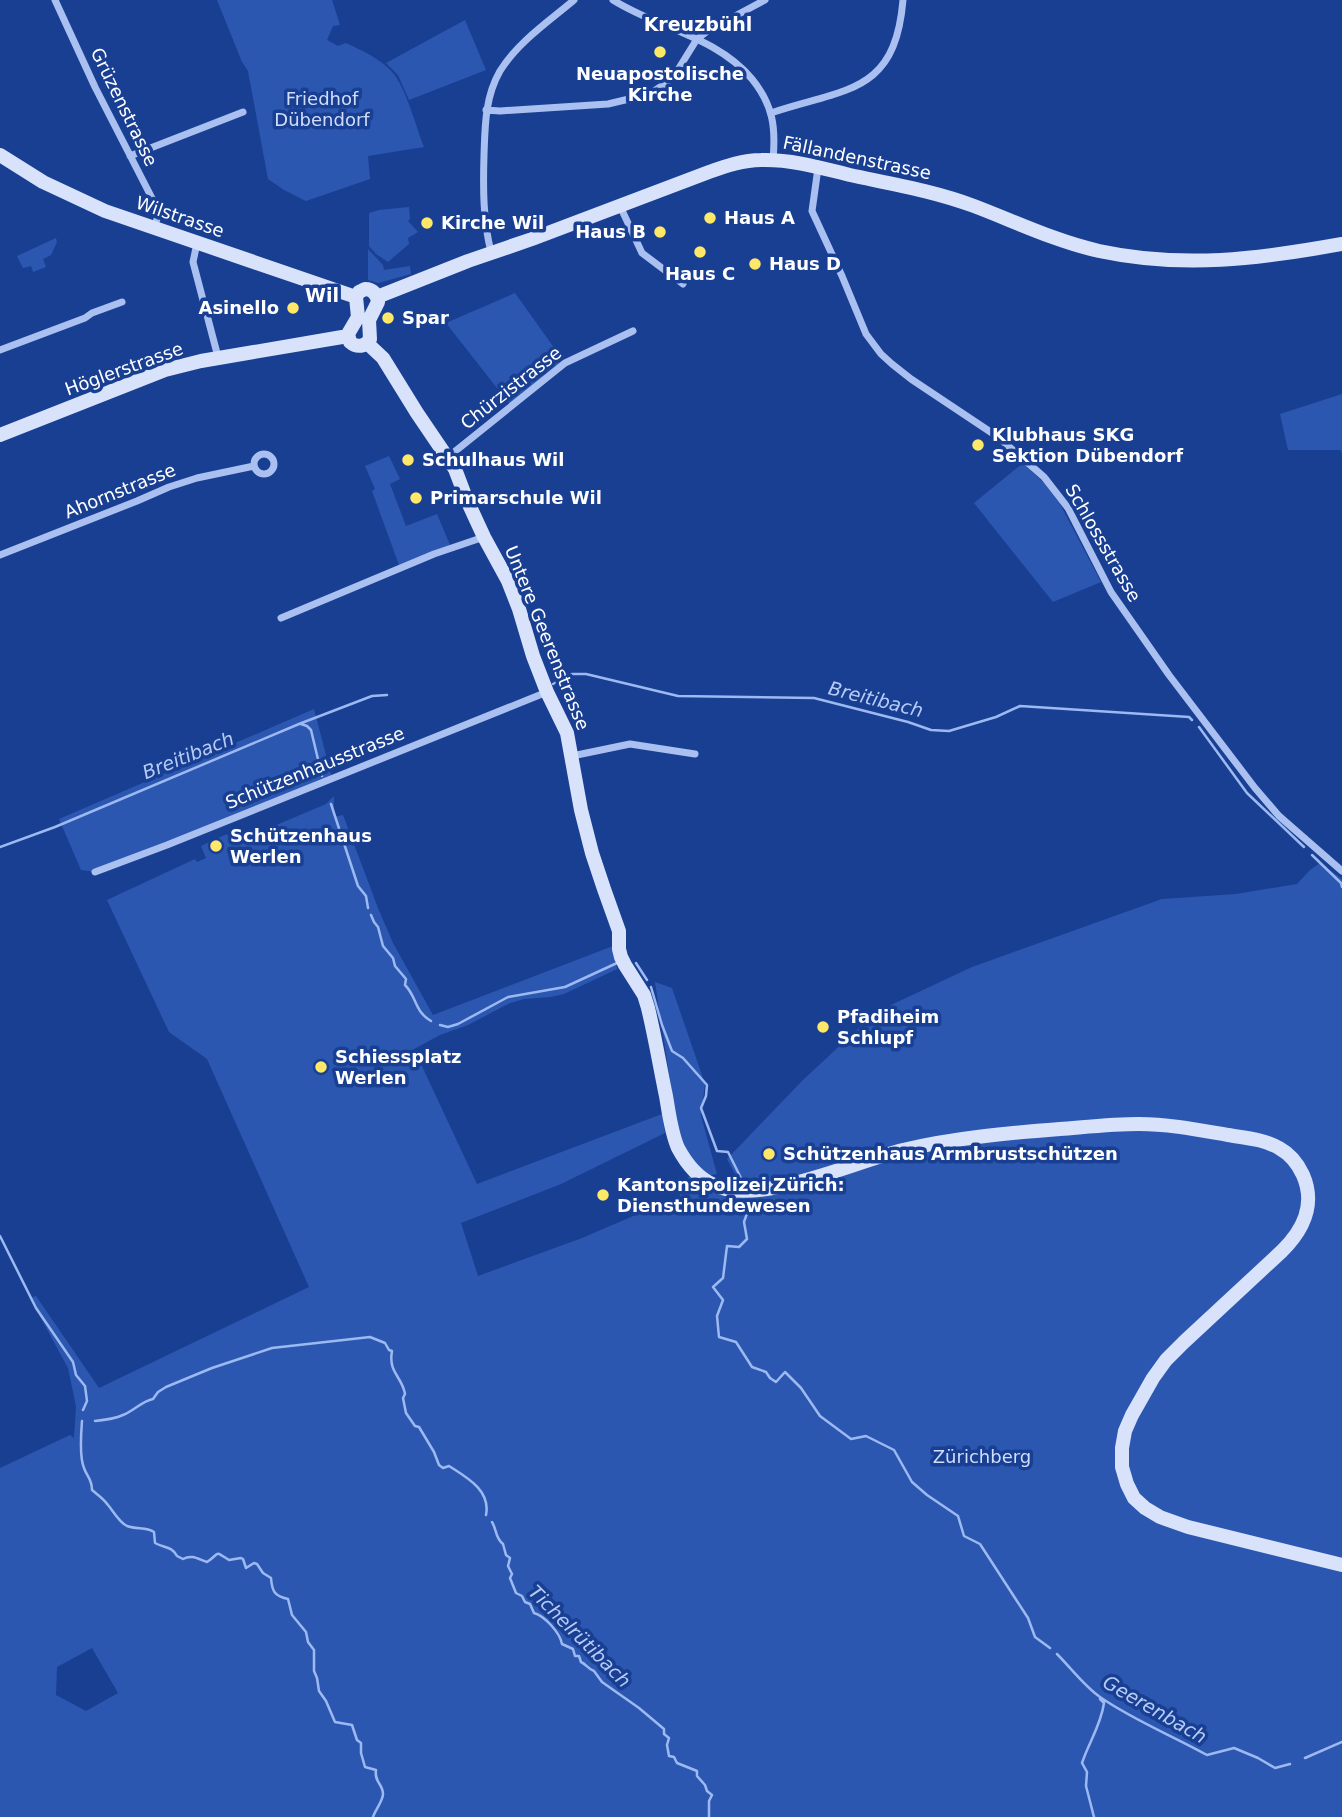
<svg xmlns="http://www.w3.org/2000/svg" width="1342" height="1817" font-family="'DejaVu Sans',sans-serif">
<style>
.green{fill:#2c57b1;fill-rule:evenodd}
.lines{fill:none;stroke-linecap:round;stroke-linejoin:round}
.stream{stroke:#9db9f2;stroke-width:2.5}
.street{stroke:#aac0f0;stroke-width:7}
.secondary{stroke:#d8e2fb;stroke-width:14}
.poi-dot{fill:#ffe768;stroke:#193f93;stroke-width:2.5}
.labels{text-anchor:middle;stroke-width:7;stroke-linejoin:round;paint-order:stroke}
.poi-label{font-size:18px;font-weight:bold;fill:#fff;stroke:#193f93;text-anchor:start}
.park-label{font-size:18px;fill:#d1defb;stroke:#193f93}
.street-label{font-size:18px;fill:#fff;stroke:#193f93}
.neighbourhood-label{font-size:19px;font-weight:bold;fill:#fff;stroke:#193f93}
.water-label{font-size:19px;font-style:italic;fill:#b6cbf6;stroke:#193f93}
</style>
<rect width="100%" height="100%" fill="#193f93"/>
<path class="green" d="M217,0H332L340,25L333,26L327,40L338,46L346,43C361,50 381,59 392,72C406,87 416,127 424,147L368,156L370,179L306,201L284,190L268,179L248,71L242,62Z
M465,20L486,70L409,100L398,75L386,63Z
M409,207L410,219L408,221L418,232L408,238L409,244L388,262L376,254L369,246V213L379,210Z
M56,238L57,242L51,255L43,259L46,267L33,272L31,266L23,268L17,256Z
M368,249L383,265L384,270L410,266L411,274L378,283L368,280Z
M515,293L565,363L511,406L446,323Z
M1342,394V454L1341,450H1288L1280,414Z
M389,456L400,479L390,484L406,526L437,514L450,545L399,565L372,491L375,489L365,466Z
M1023,463L1045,484L1060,504L1101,582L1053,602L974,503Z
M314,709L332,778L95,872L81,870L59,819Z
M334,796V817L343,815L378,908L393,943L433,1015L613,946L617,969L564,994L551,997L524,999L510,1003L468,1025L440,1035L414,1049L477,1184L662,1114L665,1133L561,1184L461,1223L478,1276L582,1238L680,1196L676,1182L697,1174L688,1157L676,1119L655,982L672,988L705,1084L701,1116L717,1174L705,1176L742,1187L727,1159L803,1080L876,1012L972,967L1162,899L1236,894L1297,884L1310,870L1320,863L1342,879V1817H0V1468L70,1435L74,1438L76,1406L68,1368L30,1298L36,1296L99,1388L309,1287L207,1059L169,1032L107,900L195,859L197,862L206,858L201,846L227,834L231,842L253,835L326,804ZM92,1648L118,1693L86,1711L56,1695L57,1667Z"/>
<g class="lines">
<path class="stream" d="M553,684L572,674H586L678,696L814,698L908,722L931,730L949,731L996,717L1020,706L1189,717L1192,720
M301,724L307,726L311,730L322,776
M1199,727L1247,793L1304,847
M331,804L358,886L366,896L368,908
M0,847L55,827L299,724L372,696L387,695
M1312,855L1341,883L1342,887
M371,915L374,922L378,927L383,946L393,958L395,966L406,979L405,985C417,997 414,1011 431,1021
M636,963L647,980
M651,987L662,1025L672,1051L683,1058L707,1085L706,1096L701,1108L717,1151L728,1152L745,1186
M440,1025L448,1027L458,1024L508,997L565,987L617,963
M751,1202L744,1222L747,1239L739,1247L727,1246L723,1278L713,1287L723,1300L717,1316L719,1337L736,1342L752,1367L766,1372L770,1378L776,1382L785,1372L801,1388L820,1416L851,1439L866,1436L894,1450L912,1482L927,1495L958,1516L964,1536L980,1544L1028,1618L1035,1637L1050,1648
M0,1236L36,1308L73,1362L76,1375L85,1386L87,1401L83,1410
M82,1421C81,1434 79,1456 84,1468C87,1477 92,1479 92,1490C98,1495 104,1499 108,1505C114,1512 119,1522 127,1526C137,1530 146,1526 154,1532L155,1543C164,1548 172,1546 177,1556L183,1559C192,1554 198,1559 207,1562C221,1553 213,1550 229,1560L241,1558L243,1559L246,1568L254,1563L257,1564L263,1573L271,1578C272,1591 274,1596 288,1599L292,1615L306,1632L308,1642L314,1650V1671L317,1678L319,1691L326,1701L335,1722L352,1725L357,1740L361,1743V1753L365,1767L376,1770C374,1782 383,1784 383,1794C383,1801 375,1810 373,1817
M95,1421C105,1420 114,1419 123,1415C134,1411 142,1401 153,1399L158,1392L166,1387L212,1368L272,1348L370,1337L385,1343L389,1350L392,1351C388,1373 402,1376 405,1394L403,1398L406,1413L415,1426L419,1427L434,1452L439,1465L443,1468L449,1466C466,1477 491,1490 486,1515
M492,1522C497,1530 495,1538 503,1544L506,1555L510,1558L508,1566L512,1574L510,1578L516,1593L522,1596L525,1602L530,1604L534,1613C545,1616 560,1633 562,1644L573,1649L575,1656H579L581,1662C586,1664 588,1669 594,1671L602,1682L639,1708L664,1729V1734L669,1738L667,1745L669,1756L674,1757L677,1763L697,1771V1776L705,1785L707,1791L712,1795L709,1801V1817
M1057,1654C1070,1667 1085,1687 1100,1697C1133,1720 1171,1735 1207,1755L1234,1748L1258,1758L1275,1768L1290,1764
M1305,1758L1342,1742
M1094,1817L1086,1786L1087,1772L1082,1763C1089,1742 1101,1725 1104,1703L1100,1699"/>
<path class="street" d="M55,0L95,87L157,208V219L154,228
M613,0C659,29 716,36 752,79C773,105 776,127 773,160
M486,110L500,111L608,104L650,94L666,83L674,76L697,39L709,30L765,0
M771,113C845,88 895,95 903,0
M130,156L243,112
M818,168L812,211L842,276L866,334L881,354L892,364L911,379L998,437L1044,477L1068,508L1111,592L1169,675L1255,788L1279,816L1342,871
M620,206L642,253L683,284
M197,243L193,262L218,357
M491,252C483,220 483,189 484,155C485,126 485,97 500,71C518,42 548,22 574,0
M0,350L85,318L92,313L122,302
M254 464a10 10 0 1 1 20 0a10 10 0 1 1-20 0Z
M448,457L565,363L633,331
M0,555L137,501L169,487L197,478L254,466
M281,618L434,554L484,537
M572,756L630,744L695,754
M95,872L167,845L547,692"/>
<path class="secondary" d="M0,155L43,182L105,211L356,297
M365,289C373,289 377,294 378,302L369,320L370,339C365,347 357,348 350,342L348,334L358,317L356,297L359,292Z
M377,297L468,261L532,239L709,172C726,166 743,160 761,160C791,159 822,168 850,175C892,184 934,191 974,206C1016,222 1055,241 1099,251C1183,269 1259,259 1342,244
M367,343L383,358L417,413L455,469L466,498L484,537L508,581L519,609L533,656L547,692L567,733L581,810L592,853L604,889L619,931V949L621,957L625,965L644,995L648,1008C655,1037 660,1067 666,1096C669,1113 671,1132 678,1148C686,1163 698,1178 714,1185C757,1207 856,1161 903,1150C954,1138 1008,1133 1060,1129C1086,1127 1113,1124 1139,1124C1169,1124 1199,1130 1228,1135C1245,1138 1264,1139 1279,1148C1290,1154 1298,1164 1303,1175C1316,1205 1303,1230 1282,1251L1184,1342L1166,1360L1153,1378L1132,1415L1125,1431L1122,1448V1467L1127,1484L1134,1498L1145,1508L1160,1517L1188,1527L1342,1565
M0,435L165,370L201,361L348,336"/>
</g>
<g class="poi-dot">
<circle cx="660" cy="52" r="7"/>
<circle cx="710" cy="218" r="7"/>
<circle cx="427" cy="223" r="7"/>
<circle cx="660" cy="232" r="7"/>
<circle cx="700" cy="252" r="7"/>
<circle cx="755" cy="264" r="7"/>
<circle cx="293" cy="308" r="7"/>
<circle cx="388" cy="318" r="7"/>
<circle cx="978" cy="445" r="7"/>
<circle cx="408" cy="460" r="7"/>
<circle cx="416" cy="498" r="7"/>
<circle cx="216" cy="846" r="7"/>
<circle cx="823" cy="1027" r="7"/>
<circle cx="321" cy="1067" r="7"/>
<circle cx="769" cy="1154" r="7"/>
<circle cx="603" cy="1195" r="7"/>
</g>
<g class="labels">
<g class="poi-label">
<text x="660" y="80" text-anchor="middle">Neuapostolische<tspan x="660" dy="21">Kirche</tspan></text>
<text x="724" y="224">Haus A</text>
<text x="441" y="229">Kirche Wil</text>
<text x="646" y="238" text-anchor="end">Haus B</text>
<text x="769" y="270">Haus D</text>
<text x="700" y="280" text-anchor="middle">Haus C</text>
<text x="279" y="314" text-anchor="end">Asinello</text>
<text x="402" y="324">Spar</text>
<text x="992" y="441">Klubhaus SKG<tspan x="992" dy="21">Sektion Dübendorf</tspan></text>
<text x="422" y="466">Schulhaus Wil</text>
<text x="430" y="504">Primarschule Wil</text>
<text x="230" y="842">Schützenhaus<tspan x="230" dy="21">Werlen</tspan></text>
<text x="837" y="1023">Pfadiheim<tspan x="837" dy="21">Schlupf</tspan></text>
<text x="335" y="1063">Schiessplatz<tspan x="335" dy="21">Werlen</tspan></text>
<text x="783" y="1160">Schützenhaus Armbrustschützen</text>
<text x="617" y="1191">Kantonspolizei Zürich:<tspan x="617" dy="21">Diensthundewesen</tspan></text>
</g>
<g class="park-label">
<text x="322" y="105">Friedhof<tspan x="322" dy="21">Dübendorf</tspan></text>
<text x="982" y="1463">Zürichberg</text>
</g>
<g class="street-label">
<text transform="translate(124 107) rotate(64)" y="6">Grüzenstrasse</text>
<text transform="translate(857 158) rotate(12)" y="6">Fällandenstrasse</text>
<text transform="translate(180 217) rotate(19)" y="6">Wilstrasse</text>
<text transform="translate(124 369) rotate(-20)" y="6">Höglerstrasse</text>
<text transform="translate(511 388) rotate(-38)" y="6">Chürzistrasse</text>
<text transform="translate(120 491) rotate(-22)" y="6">Ahornstrasse</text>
<text transform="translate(1103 543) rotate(60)" y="6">Schlossstrasse</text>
<text transform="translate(547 638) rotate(68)" y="6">Untere Geerenstrasse</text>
<text transform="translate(315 768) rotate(-22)" y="6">Schützenhausstrasse</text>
</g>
<g class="neighbourhood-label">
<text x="698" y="31">Kreuzbühl</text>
<text x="322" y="302">Wil</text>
</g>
<g class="water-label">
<text transform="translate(876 699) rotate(14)" y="7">Breitibach</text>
<text transform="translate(188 755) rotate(-22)" y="7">Breitibach</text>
<text transform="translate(580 1636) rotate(45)" y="7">Tichelrütibach</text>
<text transform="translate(1155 1709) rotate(30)" y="7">Geerenbach</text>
</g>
</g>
</svg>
